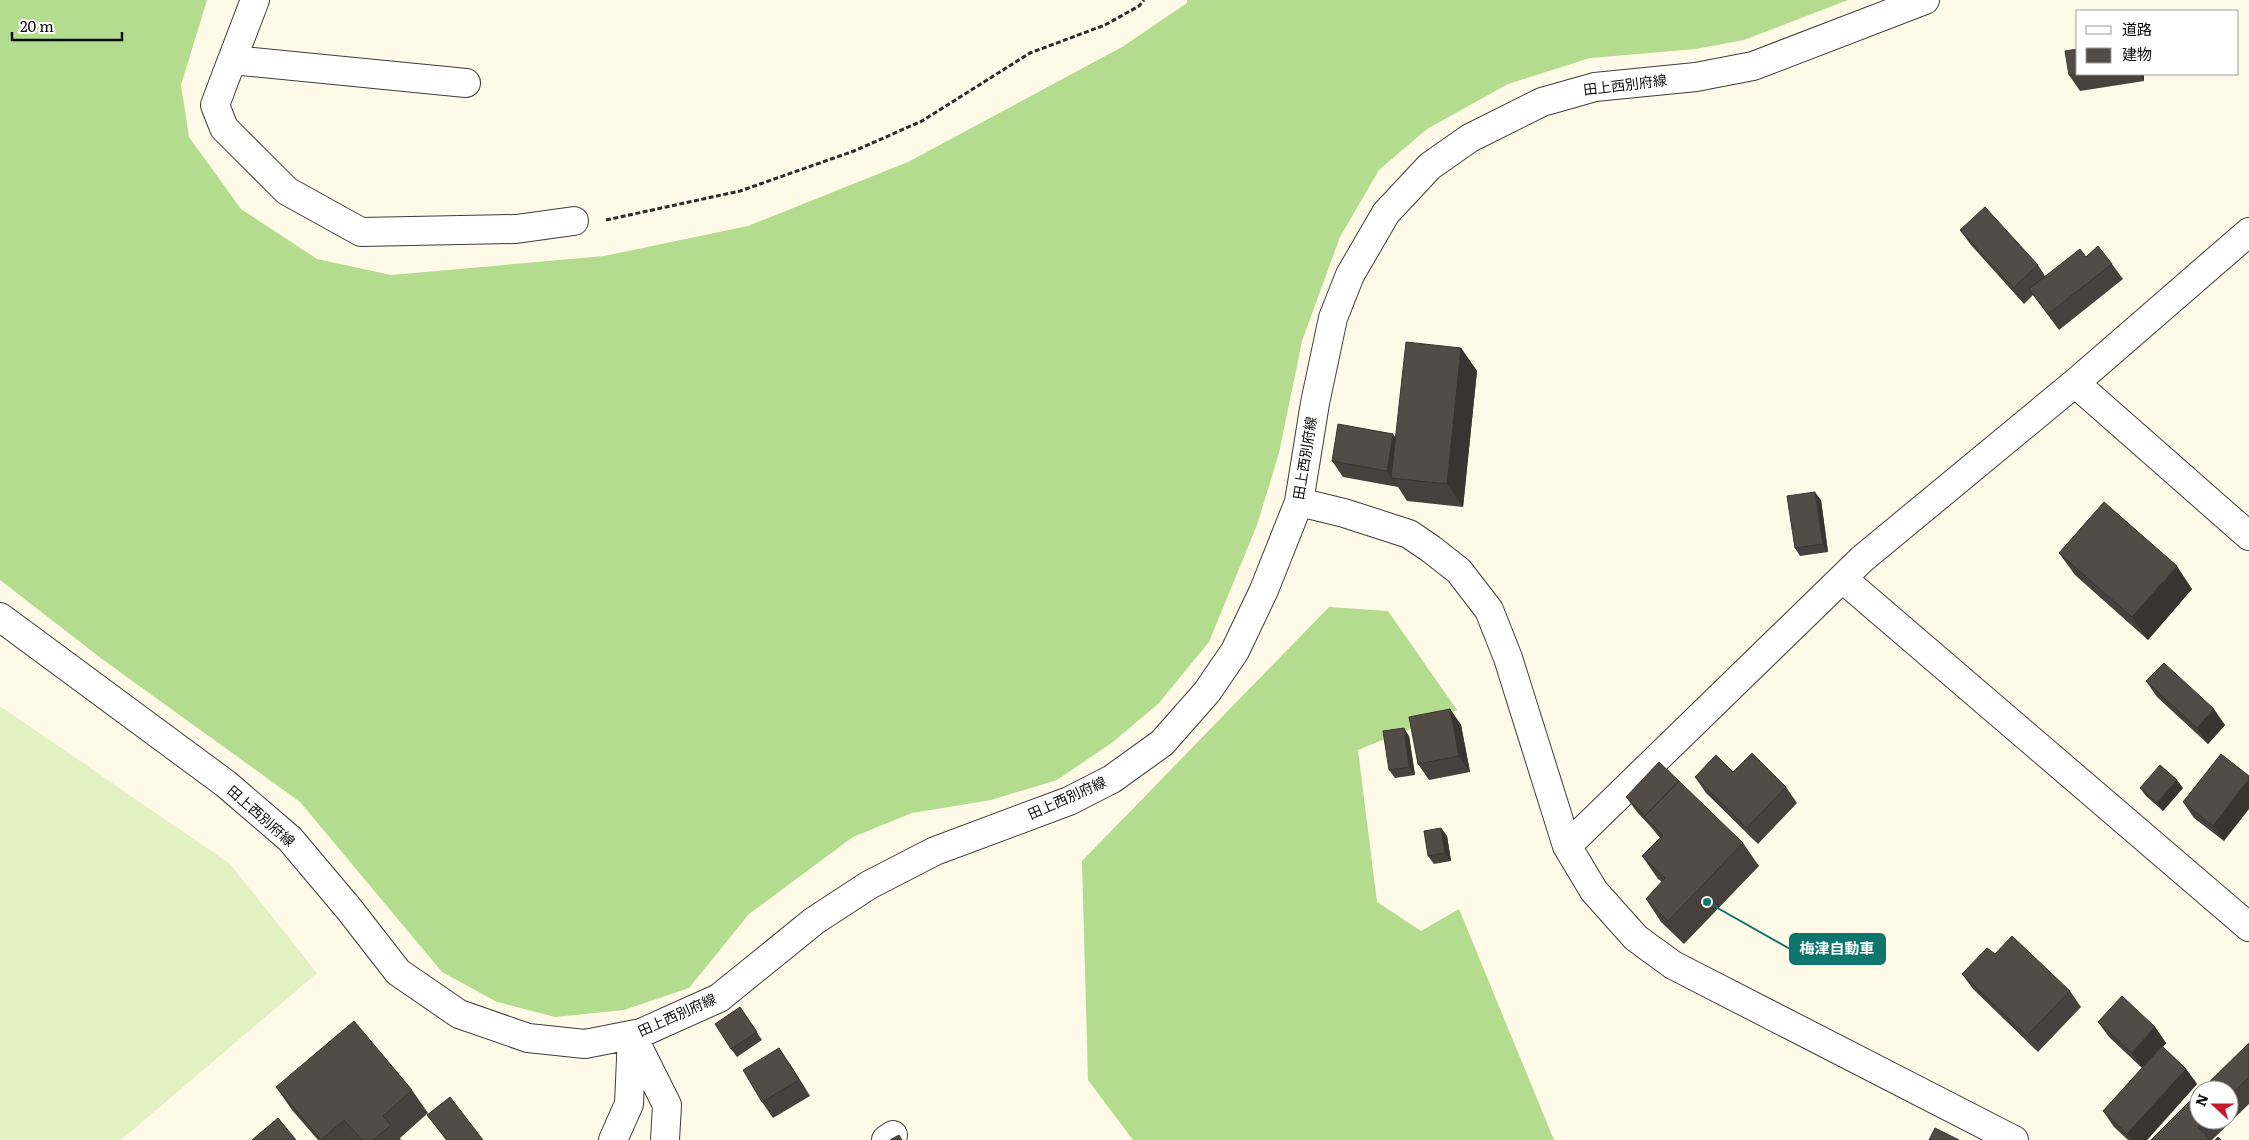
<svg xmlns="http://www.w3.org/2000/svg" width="2249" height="1140" font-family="Literata,'Noto Sans JP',serif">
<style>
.forest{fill:#b3dc8e}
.pitch{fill:#e2f1c2}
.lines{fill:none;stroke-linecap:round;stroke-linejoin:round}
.minor-casing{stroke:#3d3d3d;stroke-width:30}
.path{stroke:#2c2c2c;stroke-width:3;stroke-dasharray:5 2.5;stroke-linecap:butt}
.minor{stroke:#fff;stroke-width:28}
.wall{fill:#47403c}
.shaded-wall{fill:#3a3431}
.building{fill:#534b46;stroke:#3a3431}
.labels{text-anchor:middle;stroke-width:5;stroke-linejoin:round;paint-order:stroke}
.street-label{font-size:14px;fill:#0a0a0a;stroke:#fff}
.leader{fill:none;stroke:#0f766e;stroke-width:2}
.callout-dot{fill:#0f766e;stroke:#fff;stroke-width:2}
.callout{fill:#0f766e;stroke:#0f766e;stroke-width:2}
.callout-label{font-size:15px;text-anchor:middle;font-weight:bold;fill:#fff}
</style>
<rect width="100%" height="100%" fill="#fff9e7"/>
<path class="forest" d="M0,0H207L181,85L189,137L241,209L317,259L391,275L604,256L748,226L908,162L1122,47L1187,3V0H1848L1744,40L1696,49L1590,58L1508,84L1427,129L1379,170L1340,237L1302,341L1279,453L1257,525L1209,642L1159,703L1113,742L1057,780L991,800L912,813L853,837L749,914L689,988L624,1010L555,1017L497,1002L442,972L300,802L102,659L0,580Z
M1329,607L1388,611L1457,710L1358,750L1377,902L1421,931L1459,909L1554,1140H1133L1088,1080L1082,861Z"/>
<path class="pitch" d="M0,706L230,864L317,973L121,1140H0Z"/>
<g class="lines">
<defs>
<path id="minor" d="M255,0L232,60L466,83
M232,60L215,105L224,128L287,191L361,232L516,229L574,221
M2075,383L2249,536
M1299,502L1344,513L1409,534L1431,549L1459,571L1489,610L1508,658L1567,846L1594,891L1636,938L1673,965L2014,1140
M1843,579L2249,927
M0,617L226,784L290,839L349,909L398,972L459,1014L528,1038L585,1044L641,1033L719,998L814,921L869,885L935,851L1069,801L1112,779L1162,743L1207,692L1235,651L1264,590L1299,502L1315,403L1333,318L1350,275L1386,213L1430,166L1470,138L1542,102L1595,87L1696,77L1753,66L1925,0
M1567,846L1862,559L2075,383L2249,232
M632,1035L667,1105L665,1140
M613,1140L629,1104L632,1036
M886,1140L893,1135"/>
</defs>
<use href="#minor" class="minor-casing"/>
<path class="path" d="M606,220L740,191L854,151L922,121L1030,53L1105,25L1139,6L1144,0"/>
<use href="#minor" class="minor"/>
</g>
<path class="wall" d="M2078,74H2144V81L2080,91L2069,75Z
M1960,230L2038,265L2045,276L2086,257L2112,264L2123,279L2059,330L2033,295L2024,304L1971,245Z
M1461,348L1477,371L1463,507L1407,501L1398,487L1343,477L1332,461L1396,438Z
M1821,500L1828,552L1800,556L1795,548Z
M2059,553L2192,589L2148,640L2075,575Z
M2146,681L2225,725L2208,744L2157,697Z
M1450,709L1461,725L1470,772L1429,780L1418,764Z
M1409,736L1415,775L1395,778L1389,770Z
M1733,772L1786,787L1797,803L1758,844L1706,793L1695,777Z
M2249,776L2224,841L2194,818L2183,802Z
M2140,788H2183L2163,811L2146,796Z
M1626,797L1743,843L1759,866L1684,944L1661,922L1646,899L1662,882L1658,879L1642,856L1660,838L1651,827L1637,812Z
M1441,828L1447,836L1451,861L1434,864L1428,856Z
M1995,954L2070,991L2081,1007L2038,1052L1973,989L1962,974Z
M740,1007L762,1040L737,1057L731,1049Z
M2098,1022L2155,1027L2166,1043L2163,1047L2186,1069L2197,1084L2147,1140H2128L2114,1127L2103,1111L2142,1068L2109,1037Z
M2249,1043V1104L2212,1140H2151L2199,1120H2229V1090Z
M790,1064L810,1096L773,1118L762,1102Z
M276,1087L412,1090L428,1113L400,1138L401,1140H318L292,1110Z
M427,1115L483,1140H446Z"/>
<path class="shaded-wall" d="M2139,74H2144V81Z
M1461,348L1477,371L1463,507L1447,484Z
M1393,434L1404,450L1391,478L1398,487L1387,471Z
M1815,492L1821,500L1828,552L1823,544Z
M2177,566L2192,589L2148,640L2132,617Z
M1450,709L1461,725L1470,772L1459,756Z
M2214,709L2225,725L2208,744L2197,728Z
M1404,728L1409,736L1415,775L1409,767Z
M2249,779V809L2224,841L2213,826Z
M2177,780L2183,788L2163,811L2157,803Z
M1441,828L1447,836L1451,861L1445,853Z
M2155,1027L2166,1043L2143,1069L2132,1053Z
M779,1048L790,1064L810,1096L799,1080Z
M2186,1069L2197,1084L2147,1140H2132L2127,1134Z"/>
<path class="building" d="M2078,49V74H2079L2069,75L2065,51Z
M1985,207L2038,265L2013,288L1960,230Z
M2098,246L2112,264L2048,314L2029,289L2080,249L2086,257Z
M1406,342L1461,348L1447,484L1391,478Z
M1338,424L1393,434L1387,471L1332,461Z
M1815,492L1823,544L1795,548L1787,496Z
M2104,502L2177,566L2132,617L2059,553Z
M2164,663L2214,709L2197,728L2146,681Z
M1450,709L1459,756L1418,764L1409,717Z
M1404,728L1409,767L1389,770L1383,731Z
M1752,753L1786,787L1747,828L1695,777L1716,755L1733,772Z
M2221,754L2249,776V779L2213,826L2183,802Z
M1659,762L1679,781L1645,816L1626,797Z
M2160,765L2177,780L2157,803L2140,788Z
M1679,781L1743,843L1668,921L1646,899L1665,878L1642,856L1663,835L1644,817Z
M1441,828L1445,853L1428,856L1424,831Z
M2012,936L2070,991L2027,1036L1962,974L1987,948L1995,954Z
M2122,996L2155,1027L2132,1053L2098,1022Z
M740,1007L757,1032L731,1049L715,1024Z
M354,1021L412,1090L383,1116L391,1125L373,1140H362L344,1120L321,1140L276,1087Z
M2249,1043V1077L2229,1097V1090H2201Z
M2162,1046L2186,1069L2127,1134L2103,1111Z
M779,1048L799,1080L762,1102L743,1070Z
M2199,1092V1120H2205L2198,1127L2210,1140H2151Z
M450,1097L483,1140H447L427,1115Z
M278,1118L296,1140H252Z
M1935,1128L1959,1140H1929Z
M899,1135L902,1140H890Z
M2218,1137L2221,1140H2215Z"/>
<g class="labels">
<g class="street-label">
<text transform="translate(1625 85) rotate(-7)" y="5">田上西別府線</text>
<text transform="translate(1305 458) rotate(-81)" y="5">田上西別府線</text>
<text transform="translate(1067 798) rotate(-24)" y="5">田上西別府線</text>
<text transform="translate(261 816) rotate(41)" y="5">田上西別府線</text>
<text transform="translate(677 1015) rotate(-24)" y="5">田上西別府線</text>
</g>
</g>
<path class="leader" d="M1707 902L1790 949"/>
<circle class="callout-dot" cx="1707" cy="902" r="5"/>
<rect class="callout" x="1790" y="934" width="95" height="30" rx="5"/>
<g class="callout-label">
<text x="1837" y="954">梅津自動車</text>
</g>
<rect x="2076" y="10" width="162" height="65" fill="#ffffff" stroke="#9d9d9d"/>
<rect x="2086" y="26" width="25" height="8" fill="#ffffff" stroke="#9d9d9d"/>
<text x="2122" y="35" font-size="15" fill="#0a0a0a">道路</text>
<rect x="2086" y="48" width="25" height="15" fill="#534b46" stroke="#9d9d9d"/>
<text x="2122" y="60" font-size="15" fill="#0a0a0a">建物</text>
<g transform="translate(2214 1105) rotate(291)"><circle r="24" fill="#ffffff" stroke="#9d9d9d"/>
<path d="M0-4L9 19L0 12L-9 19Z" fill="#c01c29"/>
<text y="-8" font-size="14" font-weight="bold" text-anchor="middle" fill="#0a0a0a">N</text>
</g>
<path d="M12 32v8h110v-8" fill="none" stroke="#0a0a0a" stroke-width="2.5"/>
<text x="20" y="32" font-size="15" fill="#0a0a0a" stroke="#ffffff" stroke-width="4" paint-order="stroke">20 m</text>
</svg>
